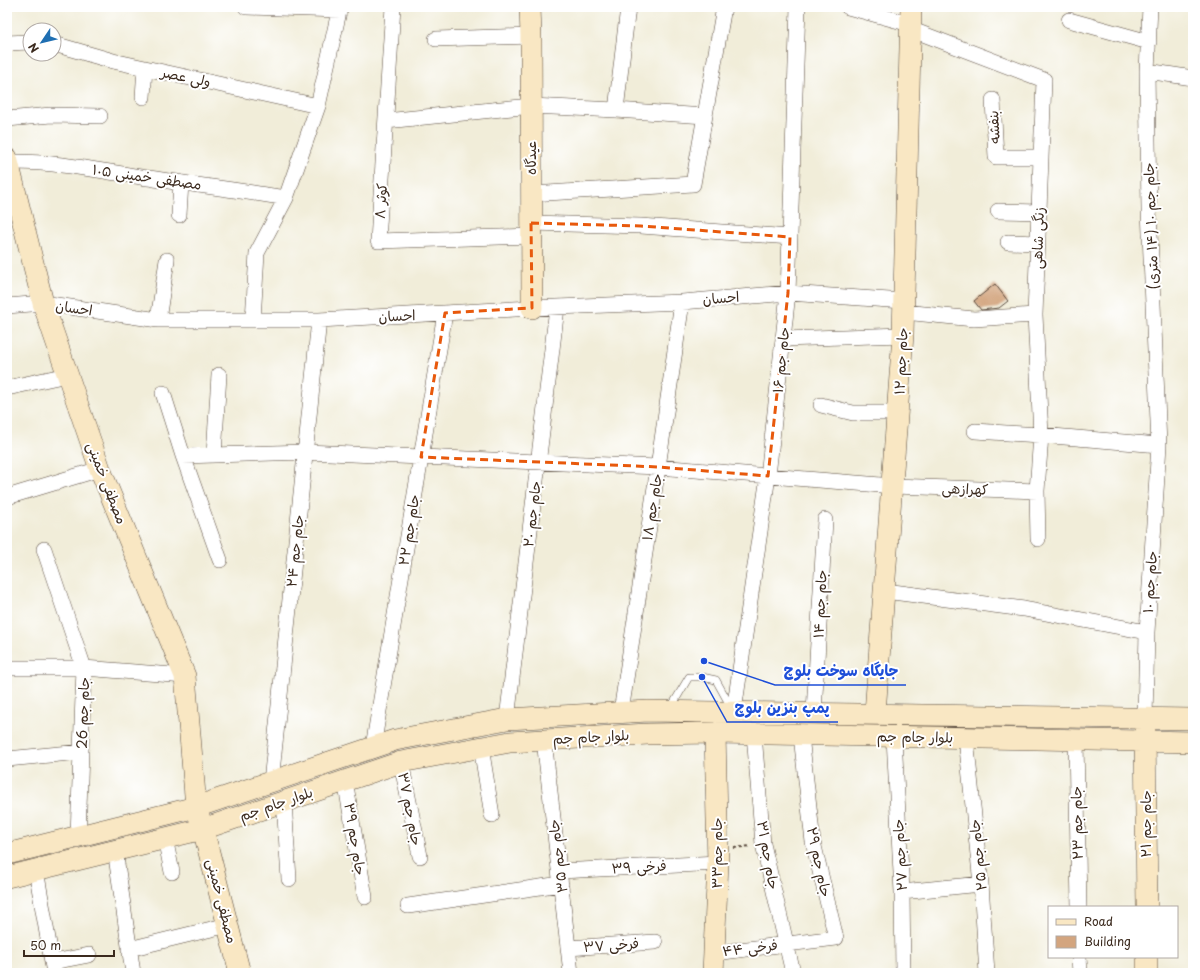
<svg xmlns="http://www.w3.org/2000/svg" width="1200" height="980" font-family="'Playpen Sans','Playpen Sans Arabic',sans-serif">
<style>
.building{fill:#d3a57f}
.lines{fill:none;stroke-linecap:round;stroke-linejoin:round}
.lane-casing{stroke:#56473a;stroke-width:8}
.street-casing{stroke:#56473a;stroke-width:16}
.secondary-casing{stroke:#56473a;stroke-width:22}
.path{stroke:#56473a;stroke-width:2;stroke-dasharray:3 3;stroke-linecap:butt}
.lane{stroke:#fff;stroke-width:7}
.street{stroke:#fff;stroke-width:15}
.secondary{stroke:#f9e7c3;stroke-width:21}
.marked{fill:none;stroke:#e8590c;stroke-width:3;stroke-dasharray:8 5;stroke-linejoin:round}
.labels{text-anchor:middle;stroke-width:4;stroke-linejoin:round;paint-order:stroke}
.street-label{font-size:14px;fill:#3b2a1e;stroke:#fff}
.leader{fill:none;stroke:#1d4ed8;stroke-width:1.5}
.callout-dot{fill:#1d4ed8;stroke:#fff;stroke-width:1.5}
.callout-label{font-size:15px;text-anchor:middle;font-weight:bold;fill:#1d4ed8;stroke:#fff;stroke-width:4;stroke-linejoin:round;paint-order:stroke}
</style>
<rect width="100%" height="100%" fill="#fff"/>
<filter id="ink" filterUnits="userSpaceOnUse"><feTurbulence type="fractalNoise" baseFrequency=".025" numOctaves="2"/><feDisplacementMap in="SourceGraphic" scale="8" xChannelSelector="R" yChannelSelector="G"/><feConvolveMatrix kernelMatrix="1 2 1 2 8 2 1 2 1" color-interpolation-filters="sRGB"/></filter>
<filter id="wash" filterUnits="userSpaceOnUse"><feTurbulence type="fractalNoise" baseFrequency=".012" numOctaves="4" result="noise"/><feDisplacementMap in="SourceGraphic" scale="16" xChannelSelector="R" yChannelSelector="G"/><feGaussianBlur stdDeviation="0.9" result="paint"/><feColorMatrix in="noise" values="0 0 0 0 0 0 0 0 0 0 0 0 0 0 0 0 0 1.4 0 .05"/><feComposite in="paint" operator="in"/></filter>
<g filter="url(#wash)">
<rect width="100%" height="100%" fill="#f1edd9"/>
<g id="blocks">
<path class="building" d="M995,284L1008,301L999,308L981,310L974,301Z"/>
</g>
</g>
<g filter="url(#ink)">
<use href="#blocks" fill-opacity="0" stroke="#56473a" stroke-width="1"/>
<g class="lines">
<defs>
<path id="lane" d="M670,709L689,677H702L716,680L732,709"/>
<path id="street" d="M246,7L340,10
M393,7L378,241L532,236
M628,7L616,110L705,116
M848,7L910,24
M1069,20L1149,42
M910,29L1044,80L1035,315L1041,435L1037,491L1038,539
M436,39L531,36
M7,43L30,42
M54,44L113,61L318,106
M1147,71L1193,78
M143,97L145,68
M993,100L996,157H1041
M7,119L51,115L100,116
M386,121L531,106L616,110
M7,162C52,161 97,170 141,177C189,184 238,190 286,198
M531,194L693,184L724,7
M998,211L1039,212
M179,215L181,183
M531,223L641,226L790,237
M1008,242L1038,243
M7,306L43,303L158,320H319L532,308L682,302L788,293L904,301
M904,312L974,319L1035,315
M158,320L167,260
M253,320L257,253L286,198L318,106L340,7
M783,339L903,335
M7,388L67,375
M163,393L183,456L220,560
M821,405L853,413H898
M975,431L1041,435L1159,445
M214,455L219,375
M183,456L306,452L421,457L658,467L893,486L1037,491
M7,497L100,469
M44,549L84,668L78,836
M885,591L1024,609L1147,632
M7,668H84L185,676
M734,711L768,476L788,293L798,7
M621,712L658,467L682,302
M814,712L825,520
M1145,718L1147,632L1159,445L1149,210L1147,71L1150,7
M507,719L557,308
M754,734L763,844L793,973
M894,737L902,892L903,973
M966,738L981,884L987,973
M544,740L571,973
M1076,740L1079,907
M373,747L445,313
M481,747L492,815
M7,759L81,752
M401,762L420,856
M345,780L365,897
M271,782L319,320
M284,801L289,879
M165,838L172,872
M115,850L133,973
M36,870L54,973
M560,871L718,863
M902,892L981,884
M408,906L561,884
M568,948L655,942
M129,949L228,925
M715,953L836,938L813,842L801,736
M1079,957L1080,973
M53,962L89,955"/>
<path id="secondary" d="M530,7L531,36L532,308
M7,158L43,303L100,469L185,676L196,807L203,829L240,973
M875,713L903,335L911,7
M1145,728L1147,907
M7,854L196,807L395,740L507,719L648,711L1193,719
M7,877L203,829L401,762L510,742L648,734L715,733L1193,742
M1147,957V973
M713,973L718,863L715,733"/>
</defs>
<use href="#lane" class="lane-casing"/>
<use href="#street" class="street-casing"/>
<use href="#secondary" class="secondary-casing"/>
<path class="path" d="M734,848L750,846"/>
<use href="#lane" class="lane"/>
<use href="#street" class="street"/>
<use href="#secondary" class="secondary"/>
</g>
</g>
<path class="marked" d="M531,223L641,226L790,237L788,293L768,476L658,467L421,457L445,313L532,308Z"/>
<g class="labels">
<g class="street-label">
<text transform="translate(186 77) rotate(12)" y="5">ولی عصر</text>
<text transform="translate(994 127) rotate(-93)" y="5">بنفشه</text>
<text transform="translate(531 158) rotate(-90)" y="5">عیدگاه</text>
<text transform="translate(147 177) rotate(8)" y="5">مصطفی خمینی ۱۰۵</text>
<text transform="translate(381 201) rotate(-86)" y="5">کوثر ۸</text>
<text transform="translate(1151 226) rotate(-92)" y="5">جام جم ۱۰ (۱۴ متری)</text>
<text transform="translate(1038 238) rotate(-88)" y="5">زنگی شاهی</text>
<text transform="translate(721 298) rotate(-5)" y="5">احسان</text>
<text transform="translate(74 308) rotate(8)" y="5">احسان</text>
<text transform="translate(397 316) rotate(-3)" y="5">احسان</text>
<text transform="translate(781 360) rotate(-84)" y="5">جام جم ۱۶</text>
<text transform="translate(901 361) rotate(-87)" y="5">جام جم ۱۲</text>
<text transform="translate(107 483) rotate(69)" y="5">مصطفی خمینی</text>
<text transform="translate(965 489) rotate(2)" y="5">کهرازهی</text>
<text transform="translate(652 507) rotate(-81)" y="5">جام جم ۱۸</text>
<text transform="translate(532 514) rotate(-83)" y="5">جام جم ۲۰</text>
<text transform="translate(409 530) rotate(-81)" y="5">جام جم ۲۲</text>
<text transform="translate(295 551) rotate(-84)" y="5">جام جم ۲۴</text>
<text transform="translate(1150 582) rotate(-86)" y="5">جام جم ۱۰</text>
<text transform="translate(820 604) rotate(-87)" y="5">جام جم ۱۴</text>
<text transform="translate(83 713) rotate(-88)" y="5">جام جم 26</text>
<text transform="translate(591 737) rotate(-3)" y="5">بلوار جام جم</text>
<text transform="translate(915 737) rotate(1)" y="5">بلوار جام جم</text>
<text transform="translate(276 804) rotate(-19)" y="5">بلوار جام جم</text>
<text transform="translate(410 809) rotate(79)" y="5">جام جم ۳۷</text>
<text transform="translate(1077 823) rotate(-91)" y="5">جام جم ۲۳</text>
<text transform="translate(1146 824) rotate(-90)" y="5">جام جم ۲۱</text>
<text transform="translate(355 839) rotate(81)" y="5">جام جم ۳۹</text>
<text transform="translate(717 853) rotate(-90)" y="5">جام جم۳۳</text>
<text transform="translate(768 855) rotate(80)" y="5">جام جم ۳۱</text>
<text transform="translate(900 855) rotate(-93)" y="5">جام جم ۲۷</text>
<text transform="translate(978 855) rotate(-96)" y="5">جام جم ۲۵</text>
<text transform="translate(558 856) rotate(-97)" y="5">جام جم ۳۵</text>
<text transform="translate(819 862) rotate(78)" y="5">جام جم ۲۹</text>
<text transform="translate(639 867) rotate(-3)" y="5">فرخی ۳۹</text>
<text transform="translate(222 901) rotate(76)" y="5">مصطفی خمینی</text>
<text transform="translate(611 945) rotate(-4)" y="5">فرخی ۳۷</text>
<text transform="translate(750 948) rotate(-7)" y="5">فرخی ۴۴</text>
</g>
</g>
<path class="leader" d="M704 661L775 685H906M702 677L727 722H838"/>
<g class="callout-dot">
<circle cx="704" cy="661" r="4"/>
<circle cx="702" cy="677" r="4"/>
</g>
<g class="callout-label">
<text x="841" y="676">جایگاه سوخت بلوچ</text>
<text x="782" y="713">پمپ بنزین بلوچ</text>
</g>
<rect width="1200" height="980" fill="none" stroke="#fff" stroke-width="24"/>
<rect x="1048" y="906" width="130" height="52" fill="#ffffff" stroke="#b1aaa5"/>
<rect x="1056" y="919" width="20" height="6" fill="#f9e7c3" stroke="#b1aaa5"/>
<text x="1084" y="926" font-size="12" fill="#3b2a1e">Road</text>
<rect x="1056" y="936" width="20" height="12" fill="#d3a57f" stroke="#b1aaa5"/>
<text x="1084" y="946" font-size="12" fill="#3b2a1e">Building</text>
<g transform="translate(42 42) rotate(235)"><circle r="19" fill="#ffffff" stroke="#b1aaa5"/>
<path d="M0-3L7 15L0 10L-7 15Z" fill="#1f6fb2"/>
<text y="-6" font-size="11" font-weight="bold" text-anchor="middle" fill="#3b2a1e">N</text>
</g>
<path d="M24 950v6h90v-6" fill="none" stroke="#3b2a1e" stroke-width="2"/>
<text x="30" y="950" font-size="12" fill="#3b2a1e" stroke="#ffffff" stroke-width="3" paint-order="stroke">50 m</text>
</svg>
